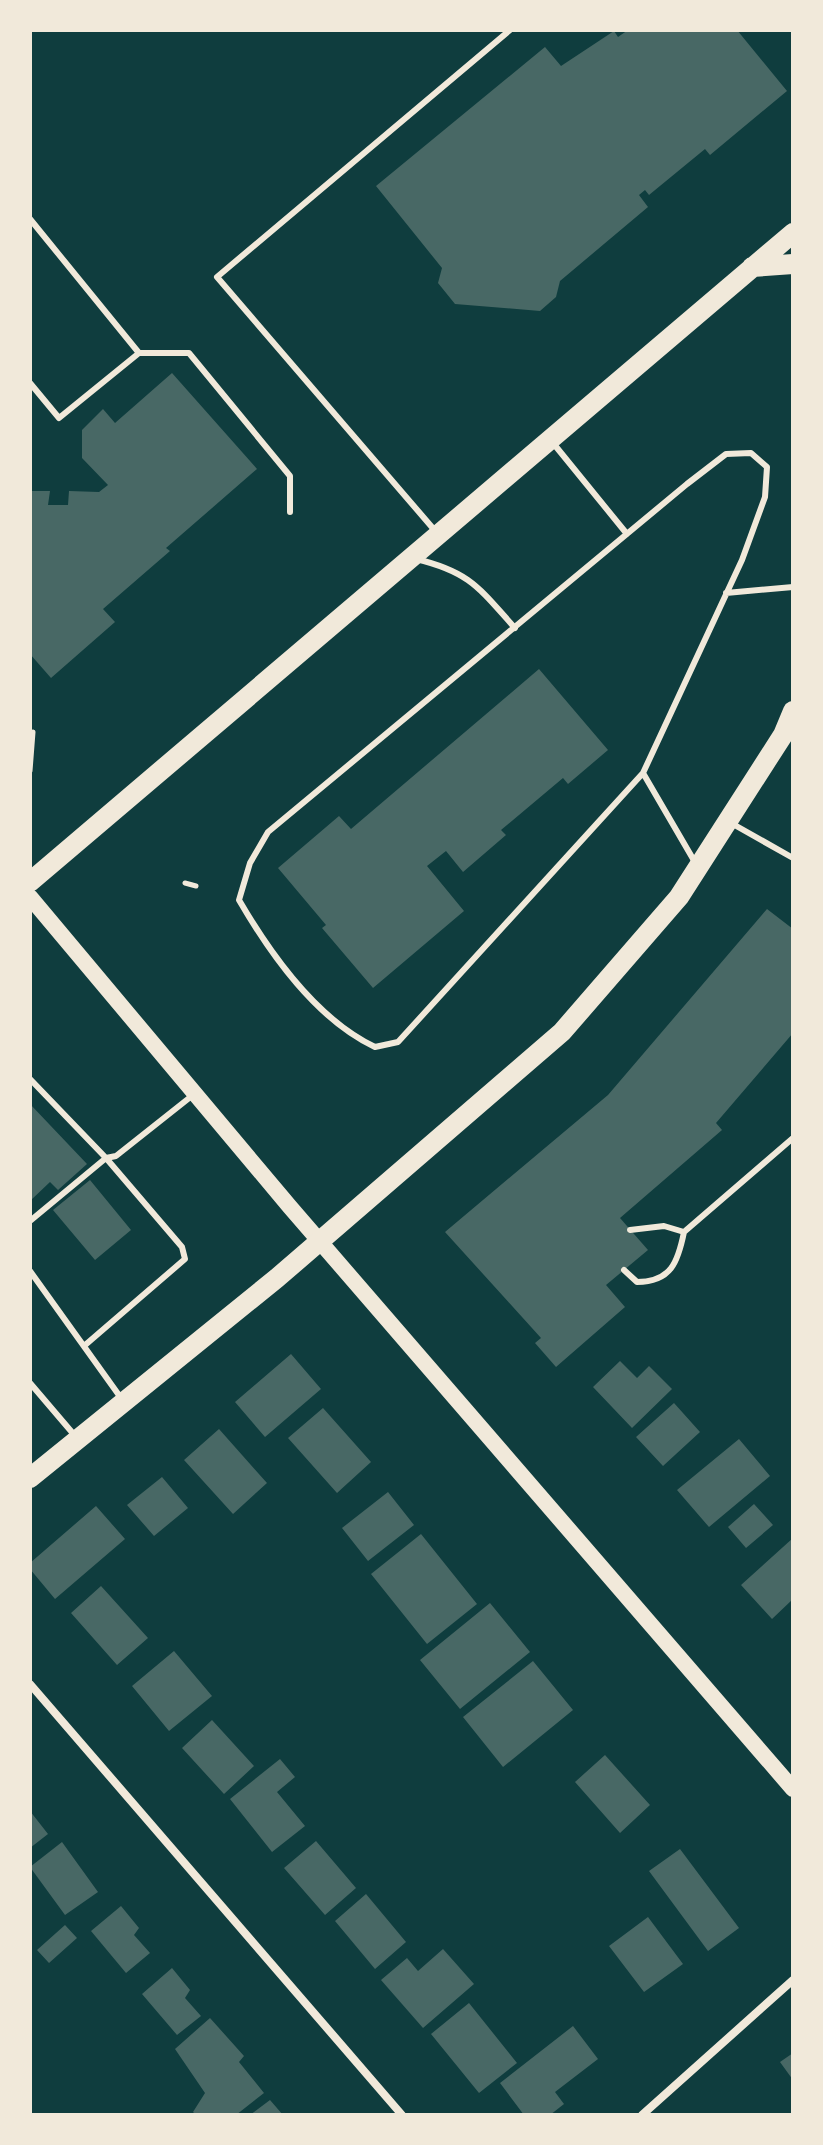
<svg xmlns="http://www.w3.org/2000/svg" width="823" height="2145" font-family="'DejaVu Sans',sans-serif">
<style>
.building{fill:#486865}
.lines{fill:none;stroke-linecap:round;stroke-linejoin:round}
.path{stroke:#f1e9da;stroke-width:5}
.service{stroke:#f1e9da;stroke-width:6}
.minor{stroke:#f1e9da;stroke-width:8}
.secondary{stroke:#f1e9da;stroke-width:16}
.primary{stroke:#f1e9da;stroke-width:20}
</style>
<rect width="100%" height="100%" fill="#0f3d3e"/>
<path class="building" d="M628,30H737L787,91L710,155L705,149L649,195L645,190L639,195L648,207L560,281L556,297L540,311L455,304L438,283L442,268L376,186L545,47L561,66L614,31L618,37Z
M172,373L257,469L166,548L170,551L103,609L115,622L51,678L30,654V491H50L48,505H68L69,491L99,492L108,485L82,458V430L103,409L115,423Z
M539,669L608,750L568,784L563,778L501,830L506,835L463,872L446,851L427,866L464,911L373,988L322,928L326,925L278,868L339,816L351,829Z
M767,909L793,929V1033L716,1123L722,1130L620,1218L648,1250L606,1285L625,1307L556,1367L535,1343L541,1338L445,1232L608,1095Z
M30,1104L87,1164L58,1190L50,1182L30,1201Z
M90,1180L131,1230L95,1260L53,1210Z
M291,1354L321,1389L265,1437L235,1402Z
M620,1361L637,1378L649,1366L672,1389L632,1428L593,1387Z
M674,1403L700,1432L663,1466L636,1437Z
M323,1408L371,1462L337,1493L288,1438Z
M219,1429L267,1483L233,1514L184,1460Z
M739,1439L770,1476L709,1527L677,1490Z
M162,1477L188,1508L154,1536L127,1505Z
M388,1492L414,1525L368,1561L342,1528Z
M754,1504L773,1525L746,1548L728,1527Z
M96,1506L125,1539L55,1599L30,1569V1563Z
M421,1534L477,1604L427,1644L371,1574Z
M793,1538V1599L772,1619L741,1585Z
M101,1586L148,1638L117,1665L71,1613Z
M490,1603L530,1652L460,1709L420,1660Z
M174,1651L212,1696L169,1731L132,1686Z
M533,1661L573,1710L503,1767L463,1717Z
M212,1720L254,1766L224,1794L182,1748Z
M605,1755L650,1805L620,1833L575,1782Z
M280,1759L295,1777L277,1792L305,1826L272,1852L230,1799Z
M30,1811L48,1834L30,1848Z
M316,1841L356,1888L325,1915L284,1868Z
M62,1842L98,1892L65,1915L30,1867Z
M680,1849L739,1928L708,1951L649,1871Z
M366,1894L406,1942L375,1969L335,1921Z
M121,1906L139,1928L134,1935L150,1953L126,1973L91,1931Z
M648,1917L683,1964L644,1992L609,1946Z
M65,1925L77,1938L49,1963L37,1950Z
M443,1949L474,1984L423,2028L381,1980L407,1958L418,1971Z
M172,1968L190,1990L185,1998L201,2016L177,2035L142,1994Z
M469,2003L517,2063L479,2093L431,2034Z
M210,2018L244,2056L239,2062L264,2093L236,2115H196L193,2112L205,2093L175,2049Z
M573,2026L598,2059L555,2092L564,2104L550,2115H524L500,2083Z
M793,2053V2080L780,2062Z
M270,2100L283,2115H250Z"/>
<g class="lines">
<path class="path" d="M30,771L33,732
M185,883L196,886"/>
<path class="service" d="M30,219L139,353L59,418L30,383
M139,353H189L290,476V512
M553,443L627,534
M437,533L217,277L510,30
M416,559C470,572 479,588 515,628
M726,593L793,587
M643,773L398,1042L375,1047C316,1019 271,955 239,900L250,863L268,832L687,484L726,454L751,453L767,467L765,497L742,560L643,773L696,864
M731,823L793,858
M30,1079L106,1158L116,1156L193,1095
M30,1221L106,1158L182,1247L185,1259L84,1346
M630,1230L664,1226L684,1232L793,1138
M624,1270L637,1282C671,1282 678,1262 684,1232
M30,1271L121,1398
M30,1383L76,1437"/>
<path class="minor" d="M30,1684L402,2115
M642,2115L793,1980"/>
<path class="secondary" d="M30,897L290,1207L793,1789"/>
<path class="primary" d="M752,267L793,264
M30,882L793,233
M30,1478L277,1278L562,1032L679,897L783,735L793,711"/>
</g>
<rect width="823" height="2145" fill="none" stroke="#f1e9da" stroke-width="64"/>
</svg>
